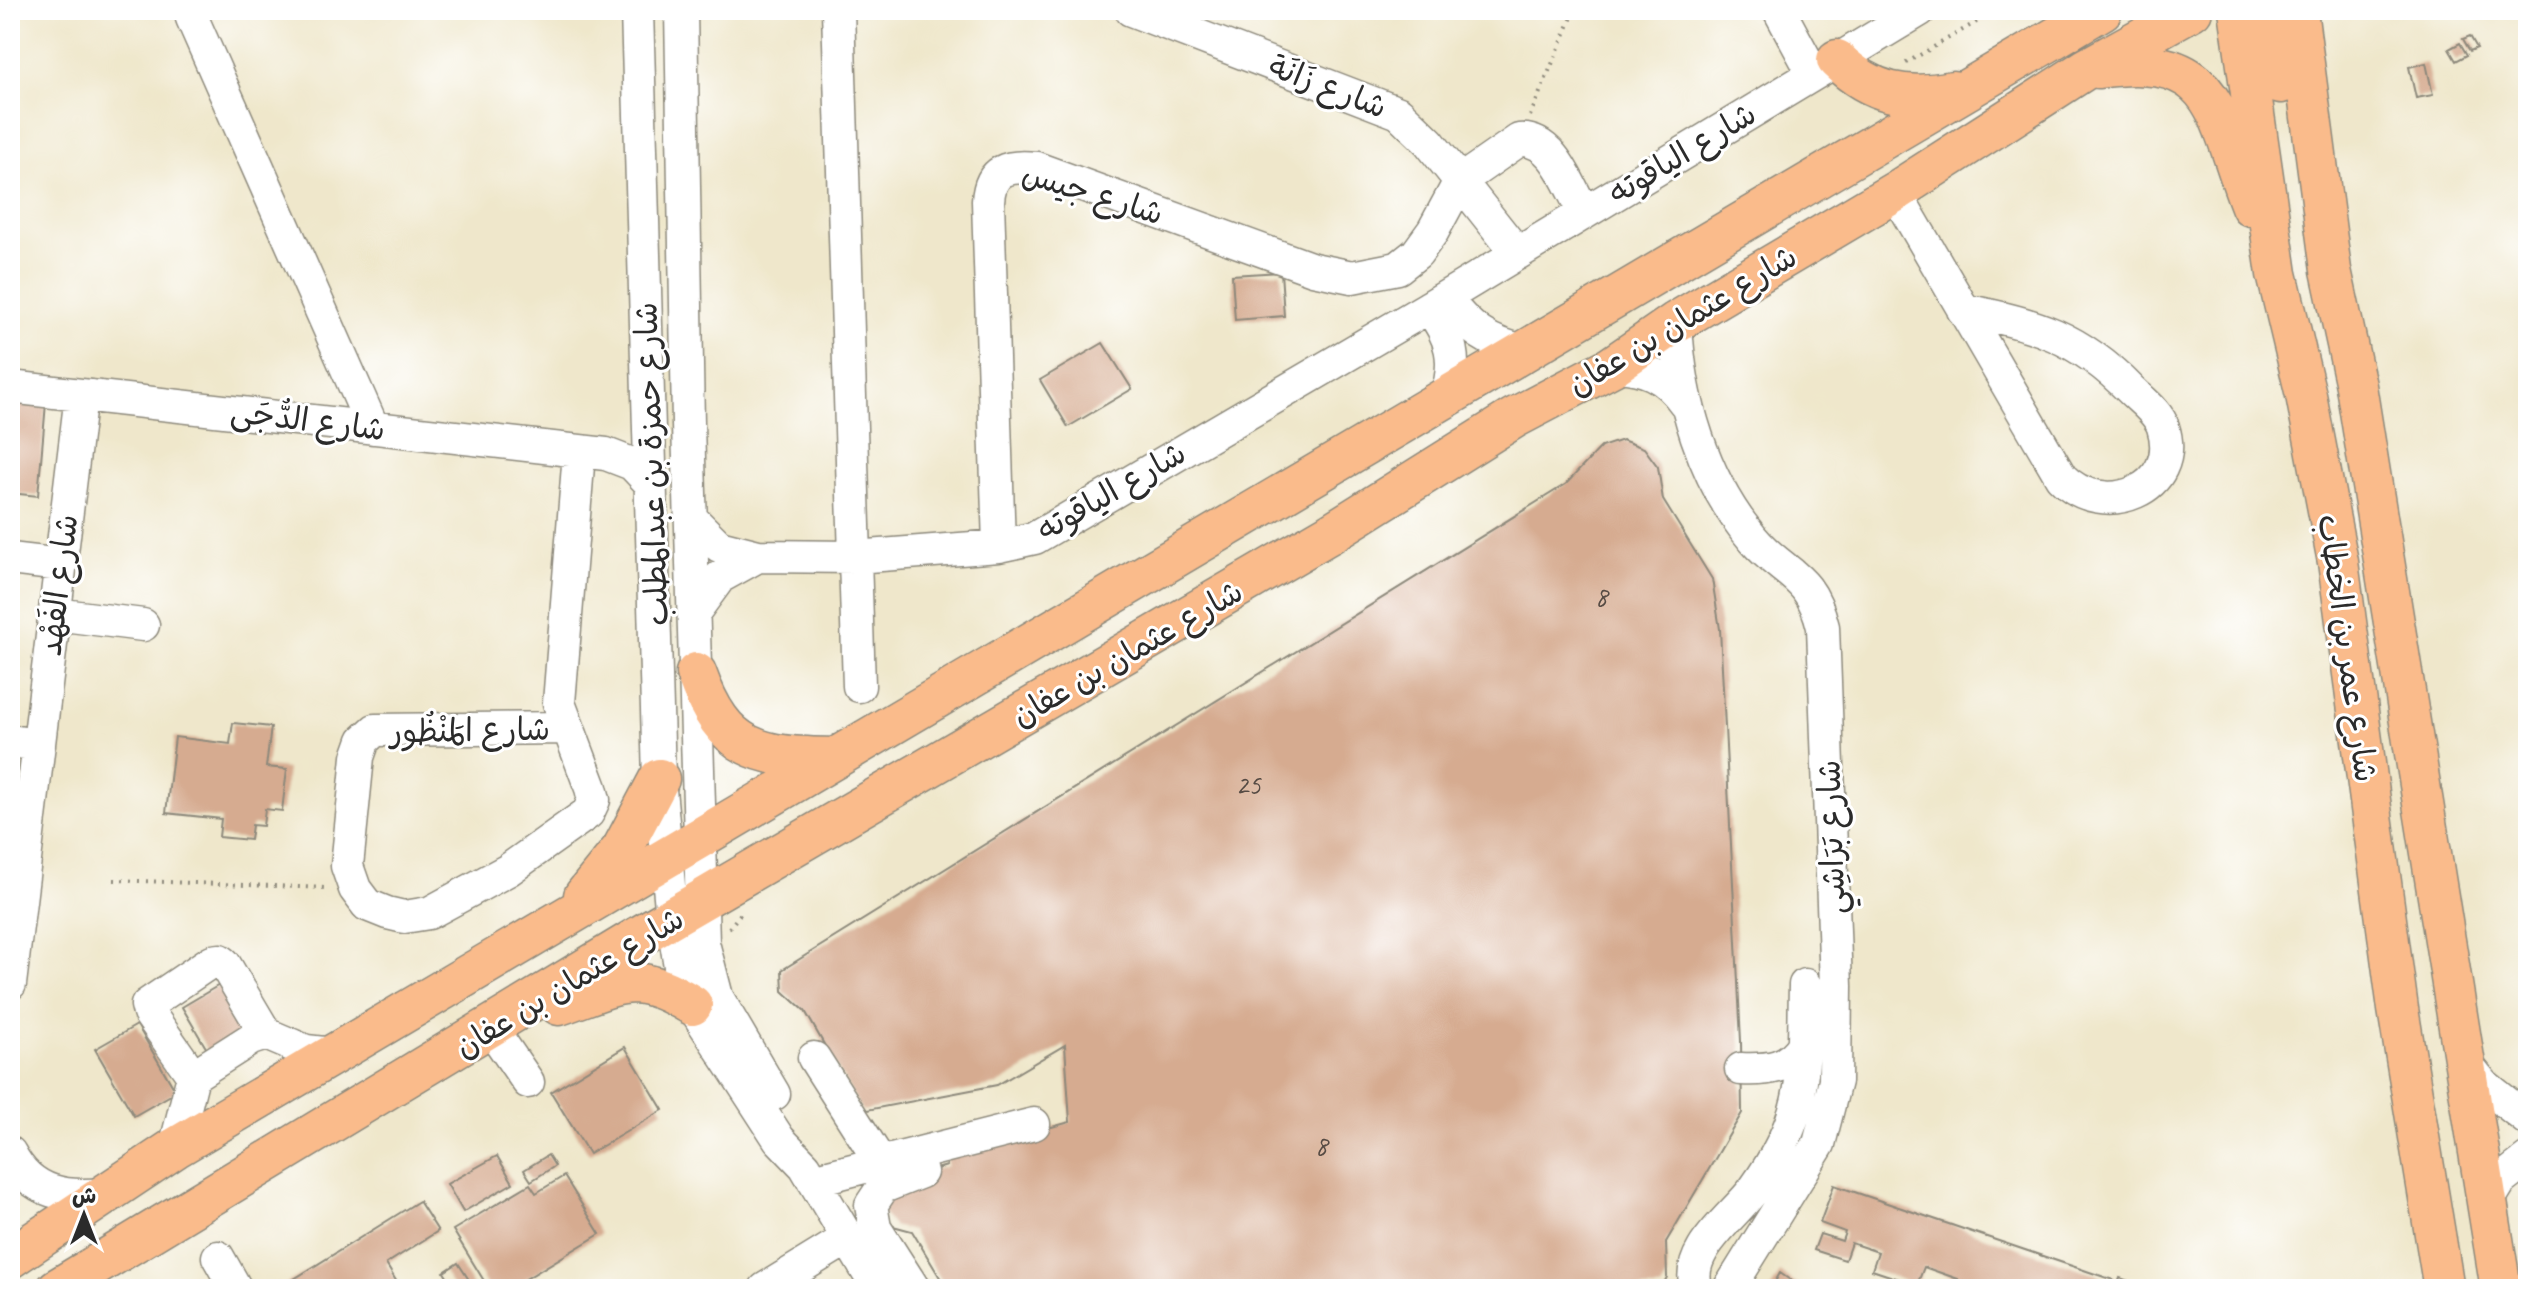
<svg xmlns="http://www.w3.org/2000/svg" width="2538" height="1299" font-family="Caveat,'Playpen Sans Arabic',sans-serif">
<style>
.building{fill:#d6ab90}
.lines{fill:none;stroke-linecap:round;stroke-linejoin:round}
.minor-casing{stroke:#8d897b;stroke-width:35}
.major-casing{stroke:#8d897b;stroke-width:43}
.path{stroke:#8d897b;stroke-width:4;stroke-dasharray:2 6;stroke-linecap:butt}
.minor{stroke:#fff;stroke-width:32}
.major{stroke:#fabb8b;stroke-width:40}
.labels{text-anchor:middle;stroke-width:6;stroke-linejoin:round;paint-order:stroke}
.number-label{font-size:28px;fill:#564b44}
.street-label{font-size:32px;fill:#2b2b2b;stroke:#fff}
</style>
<rect width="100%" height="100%" fill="#fff"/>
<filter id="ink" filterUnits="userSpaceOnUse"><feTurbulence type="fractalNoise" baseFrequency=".0125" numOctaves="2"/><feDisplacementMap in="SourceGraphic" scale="16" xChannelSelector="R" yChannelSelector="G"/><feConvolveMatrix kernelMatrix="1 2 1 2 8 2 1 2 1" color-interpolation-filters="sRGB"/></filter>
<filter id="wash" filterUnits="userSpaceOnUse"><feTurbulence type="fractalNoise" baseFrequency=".006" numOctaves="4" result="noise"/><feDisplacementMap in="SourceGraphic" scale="32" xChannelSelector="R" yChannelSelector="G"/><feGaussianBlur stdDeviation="1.8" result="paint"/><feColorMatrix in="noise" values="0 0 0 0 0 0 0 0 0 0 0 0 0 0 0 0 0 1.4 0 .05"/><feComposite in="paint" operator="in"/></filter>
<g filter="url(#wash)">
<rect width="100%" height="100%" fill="#efe7cb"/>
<g id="blocks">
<path class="building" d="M2470,36L2477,48L2470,51L2463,39Z
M2460,43L2467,55L2456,61L2449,49Z
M2426,63L2433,95L2416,98L2409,67Z
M1281,272L1284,316L1235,320L1232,275Z
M1103,343L1132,389L1068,427L1040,380Z
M10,400L46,403L38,496L10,493Z
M1622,440L1644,448L1658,467L1663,500L1712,579L1720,629L1741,1041L1742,1113L1666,1242L1667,1277L1661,1289H931L942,1281L912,1231L893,1226L878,1207L926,1172L947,1166L946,1156L1070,1122L1065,1045L997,1085L862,1111L805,1011L783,991L782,970L1566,484L1601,447Z
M233,723L271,727L266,767L287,769L282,811L265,809L263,826L252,825L250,840L219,837L221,819L166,813L175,737L230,744Z
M231,978L261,1029L212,1058L182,1007Z
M137,1025L176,1092L134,1116L95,1049Z
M625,1047L663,1110L589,1154L551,1092Z
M548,1155L555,1166L531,1181L524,1170Z
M497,1156L513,1183L463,1212L447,1184Z
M564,1176L600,1234L509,1289H489L453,1230L530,1184L536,1193Z
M1834,1185L2113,1280L2110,1289H1955L1958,1279L1924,1267L1917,1285L1872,1270L1878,1252L1851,1243L1845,1260L1814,1250L1820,1234L1842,1241L1845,1232L1820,1223Z
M419,1201L438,1231L386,1264L401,1289H278Z
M458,1263L473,1286L469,1289H454L444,1272Z
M1780,1273L1803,1289H1771Z
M2120,1278L2151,1289H2116Z"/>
</g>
</g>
<g filter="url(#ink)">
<use href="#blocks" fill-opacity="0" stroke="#8d897b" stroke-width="2"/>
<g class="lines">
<defs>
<path id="minor" d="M637,10L659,779L672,918L682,978L692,1005L779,1139L805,1166L878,1289
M681,10L688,424L703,943L717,997L774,1094
M838,10L859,686
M1131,10L1399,113L1429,142L1517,253
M1779,10L1813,73
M192,18L373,428
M1895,192L2061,477C2103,521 2183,490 2163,427C2158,412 2142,401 2131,390C2079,337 2035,323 1963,310
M1445,298C1468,328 1488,344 1526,351
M1429,307C1452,337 1458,361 1446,397
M1676,322C1679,398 1703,480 1753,539C1784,576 1810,572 1823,627L1836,986L1835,1081L1819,1144L1729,1289
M1611,367C1643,365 1666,376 1685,403
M10,387L606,454L632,464L651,484
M691,518L719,546L758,556L855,557L999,546L1035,538L1429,307L1920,10
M999,546L988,201C990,169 1008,165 1036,168L1313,269L1352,277L1398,268L1417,253L1433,231L1460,181L1519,140C1554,137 1569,187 1584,212
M10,559L61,565
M695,611L720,577L758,556
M55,614L143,625
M567,728L375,730L364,740L358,757L347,866L355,889L367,905L387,913L404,917L429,913L508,870L588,813L594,800L591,788L559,703L579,453
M10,741L39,745
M10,984L81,395
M491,1028L528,1082
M2461,1057L2483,1084L2528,1120
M814,1058L881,1163
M1741,1069C1768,1070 1789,1069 1804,1044
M193,1076L149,1013L147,1005L212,961L220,960L224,963L266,1034
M175,1148L193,1076L251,1039L266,1034L306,1051L333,1054
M10,1153C31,1194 67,1199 109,1193
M813,1180L1034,1124
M2487,1203L2501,1180L2528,1159
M218,1257L236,1289
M765,1289L848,1238
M914,1289L875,1228L871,1205L883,1187L921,1172
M1697,1289C1682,1252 1735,1216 1755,1188C1809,1113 1803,1072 1805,985"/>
<path id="major" d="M2239,10L2277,274L2306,395L2338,562L2398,1009L2444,1289
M2268,10L2281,83
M2297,10L2331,270L2356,386L2501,1289
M1837,60C1872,94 1906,100 1953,91
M2098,68C2220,50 2215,114 2251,206
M696,673C724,752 759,757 835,758
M584,896L622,849L659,779
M559,1005C620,984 633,969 692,1005
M10,1258L175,1148L2102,10
M57,1289L638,937L1329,534L1514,418L1611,367L1676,322L1895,192L2086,69L2192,10"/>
</defs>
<use href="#minor" class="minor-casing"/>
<use href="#major" class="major-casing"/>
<path class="path" d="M1906,63L1997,10
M1530,116L1575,10
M114,880L327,888
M729,928L741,913"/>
<use href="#minor" class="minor"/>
<use href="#major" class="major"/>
</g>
</g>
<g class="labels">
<g class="number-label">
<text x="1601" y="606">8</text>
<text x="1248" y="794">25</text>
<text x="1321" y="1155">8</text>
</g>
<g class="street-label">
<text transform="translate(1328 86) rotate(21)" y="11">شارع زَانَة</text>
<text transform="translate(1682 153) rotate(-31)" y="11">شارع الياقوته</text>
<text transform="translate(1093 193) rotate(17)" y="11">شارع جيس</text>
<text transform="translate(1682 320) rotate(-31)" y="11">شارع عثمان بن عفان</text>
<text transform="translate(308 420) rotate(7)" y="11">شارع الدُّجَى</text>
<text transform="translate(651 464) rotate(-92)" y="11">شارع حمزة بن عبدالمطلب</text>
<text transform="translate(1111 491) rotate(-30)" y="11">شارع الياقوته</text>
<text transform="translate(58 585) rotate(-83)" y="11">شارع الفَهْد</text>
<text transform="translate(2348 648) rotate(82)" y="11">شارع عمر بن الخطاب</text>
<text transform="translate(1127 653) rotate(-30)" y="11">شارع عثمان بن عفان</text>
<text transform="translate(470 730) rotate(-1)" y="11">شارع المَنْظُور</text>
<text transform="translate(1831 837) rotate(-92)" y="11">شارع بَرَاشِي</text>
<text transform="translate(569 982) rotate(-31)" y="11">شارع عثمان بن عفان</text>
</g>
</g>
<rect width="2538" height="1299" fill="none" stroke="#fff" stroke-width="40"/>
<g transform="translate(84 1215)" stroke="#ffffff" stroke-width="6" paint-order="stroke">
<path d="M0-6L14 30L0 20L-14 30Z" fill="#2b2b2b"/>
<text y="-12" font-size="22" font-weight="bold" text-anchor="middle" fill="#2b2b2b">ش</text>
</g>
</svg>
